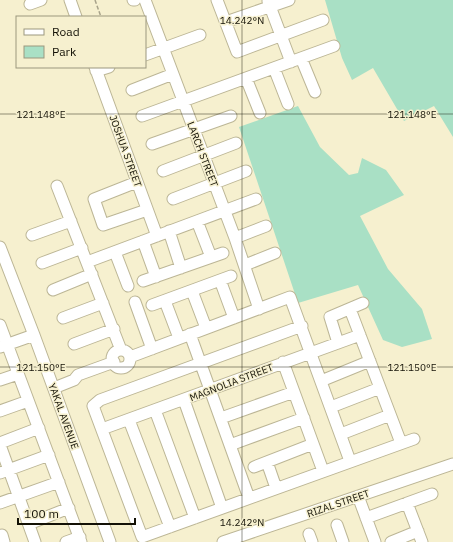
<svg xmlns="http://www.w3.org/2000/svg" width="453" height="542" font-family="'IBM Plex Sans',sans-serif">
<style>
.green{fill:#a9e0c5}
.lines{fill:none;stroke-linecap:round;stroke-linejoin:round}
.minor-casing{stroke:#bcb696;stroke-width:13}
.path{stroke:#a8a38a;stroke-width:1.5;stroke-dasharray:4 2;stroke-linecap:butt}
.minor{stroke:#fff;stroke-width:11}
.ticks{fill:none;stroke:#131106;stroke-width:1;stroke-opacity:0.45}
.labels{text-anchor:middle;stroke-width:3;stroke-linejoin:round;paint-order:stroke}
.street-label{font-size:10px;fill:#131106;stroke:#f6f0cf}
.ticks-label{font-size:10px;text-anchor:middle;fill:#131106;stroke:#f6f0cf;stroke-width:3;stroke-linejoin:round;paint-order:stroke}
</style>
<rect width="100%" height="100%" fill="#f6f0cf"/>
<path class="green" d="M325,0H453V137L434,106L404,121L373,68L352,80L342,58Z
M298,106L320,147L349,175L358,173L362,158L386,170L404,195L360,216L388,269L422,309L432,339L402,347L383,340L358,285L298,303L239,127Z"/>
<g class="lines">
<defs>
<path id="minor" d="M70,0L76,17
M133,0H135
M145,0L235,238L259,309
M217,0L237,52L323,20
M268,1L291,62
M30,4L41,0
M226,22L289,0
M145,55L200,35
M301,58L315,92
M95,67L157,236
M274,68L288,104
M96,71L109,67
M246,78L260,113
M132,90L173,74
M142,116L334,46
M152,144L231,116
M163,171L236,143
M137,182L94,199L103,225L147,210
M57,186L121,350
M173,199L246,171
M197,221L211,257
M169,231L181,268
M32,235L71,221
M235,238L266,226
M143,241L156,277
M0,247L34,335L110,542
M115,252L128,286
M87,262L256,199
M42,263L82,248
M245,265L275,253
M220,280L234,318
M143,281L223,253
M53,290L92,274
M192,291L206,328
M165,301L179,338
M135,302L152,349
M152,305L231,276
M350,309L401,443
M63,318L103,303
M0,325L81,542
M302,326L100,400L93,406L142,537L414,439
M190,334L249,498
M338,343L330,317L363,303
M74,344L114,329
M0,347L34,335
M112 359a9 9 0 1 1 18 0a9 9 0 1 1-18 0Z
M130,357L290,297L350,461
M283,362L323,471
M0,380L18,374
M321,381L370,361
M54,388L74,380L78,375L114,362
M184,400L222,508
M331,407L380,388
M155,410L195,518
M0,411L28,401
M221,418L294,392
M129,420L170,527
M102,429L360,335
M341,434L390,415
M0,443L39,428
M0,445L35,542
M230,445L304,418
M267,462L276,488
M254,467L313,444
M0,473L49,455
M358,496L375,542
M0,503L59,482
M407,503L422,542
M366,518L432,494
M29,524L69,508
M337,525L343,542
M309,534L312,542
M2,535L4,542
M66,542L80,537
M223,542L453,464
M391,542L418,531"/>
</defs>
<use href="#minor" class="minor-casing"/>
<path class="path" d="M95,0L101,17"/>
<use href="#minor" class="minor"/>
</g>
<path class="ticks" d="M242,0V542M0,114H453M0,367H453"/>
<g class="labels">
<g class="street-label">
<text transform="translate(126 151) rotate(70)" y="4">JOSHUA STREET</text>
<text transform="translate(203 154) rotate(69)" y="4">LARCH STREET</text>
<text transform="translate(231 382) rotate(-21)" y="4">MAGNOLIA STREET</text>
<text transform="translate(64 416) rotate(70)" y="4">YAKAL AVENUE</text>
<text transform="translate(338 503) rotate(-19)" y="4">RIZAL STREET</text>
</g>
</g>
<g class="ticks-label">
<text x="242" y="24">14.242°N</text>
<text x="412" y="118">121.148°E</text>
<text x="41" y="118">121.148°E</text>
<text x="412" y="371">121.150°E</text>
<text x="41" y="371">121.150°E</text>
<text x="242" y="526">14.242°N</text>
</g>
<rect x="16" y="16" width="130" height="52" fill="#f6f0cf" stroke="#9b977f"/>
<rect x="24" y="29" width="20" height="6" fill="#ffffff" stroke="#9b977f"/>
<text x="52" y="36" font-size="12" fill="#131106">Road</text>
<rect x="24" y="46" width="20" height="12" fill="#a9e0c5" stroke="#9b977f"/>
<text x="52" y="56" font-size="12" fill="#131106">Park</text>
<path d="M18 518v6h117v-6" fill="none" stroke="#131106" stroke-width="2"/>
<text x="24" y="518" font-size="12" fill="#131106" stroke="#f6f0cf" stroke-width="3" paint-order="stroke">100 m</text>
</svg>
